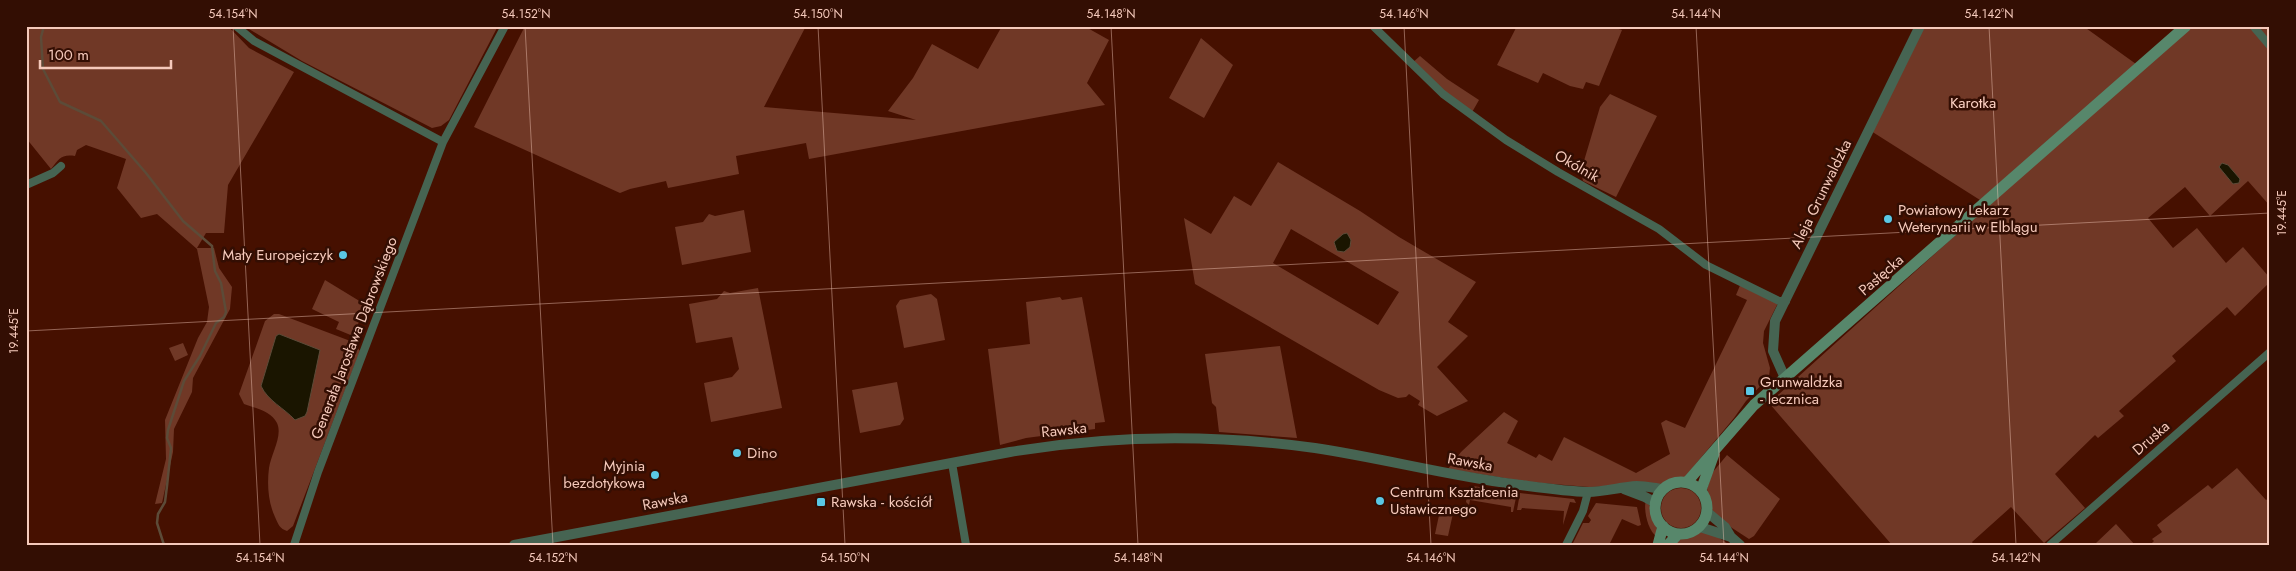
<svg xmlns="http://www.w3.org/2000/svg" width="2296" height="571" font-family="Jost,sans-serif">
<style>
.green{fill:#703826;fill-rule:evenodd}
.water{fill:#1a1500;stroke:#5c4b38}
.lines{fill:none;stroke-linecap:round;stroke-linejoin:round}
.stream{stroke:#5c4b38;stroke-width:2.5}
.minor{stroke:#466452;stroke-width:8}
.tertiary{stroke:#466452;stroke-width:10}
.secondary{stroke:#57876b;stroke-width:11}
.ticks{fill:none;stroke:#f5c9bb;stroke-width:1;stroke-opacity:0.45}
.poi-dot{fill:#5ac8e5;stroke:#330e03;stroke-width:2}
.labels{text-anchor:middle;stroke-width:5;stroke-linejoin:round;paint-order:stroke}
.park-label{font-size:15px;fill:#fed3c5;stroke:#330e03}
.street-label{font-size:15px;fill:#f5c9bb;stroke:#330e03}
.poi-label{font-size:15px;fill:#f5c9bb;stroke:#330e03;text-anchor:start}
.neatline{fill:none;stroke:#f5c9bb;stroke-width:2}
.ticks-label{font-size:12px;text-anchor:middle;fill:#f5c9bb}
</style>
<rect width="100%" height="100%" fill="#461000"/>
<path class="green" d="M26,26H228L249,48L294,72L228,185L224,233H206L197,248H214L219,268L232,287L230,309L193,378L192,392L174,429L173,452L162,503L155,504L166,459L165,420L198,338L207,322L209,307L197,249L157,214L141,218L117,188L126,159L86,145L77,150L75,156C61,154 59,159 51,169L26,138Z
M244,26H498L449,120L441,126L432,128L302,61Z
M525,26H806L764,107L916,120L888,111L913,78L932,44L978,69L1002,26H1084L1109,40L1087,83L1105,105L809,159L806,143L736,156L739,174L668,188L666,181L630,189L620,193L474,127Z
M1517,26H1609L1622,30L1599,86L1586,82L1583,89L1570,86L1543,73L1538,83L1497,65Z
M1924,26H2083L2136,64L1980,200L1871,131Z
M2193,26H2270V206L2248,181L2210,216L2185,187L2148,218L2173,248L2197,228L2226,263L2243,247L2270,278V282L2235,316L2227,307L2172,356L2176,361L2119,411L2124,416L2098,438L2095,435L2055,474L2085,508L2044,543L2011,507L1972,542L1974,545H1892L1769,403L2038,161Z
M1201,38L1233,65L1204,118L1169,98Z
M1420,56L1447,79L1479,100L1471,114L1411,64Z
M1610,94L1657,116L1616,197L1583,181L1581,171L1600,107Z
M1278,162L1360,211L1399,237L1476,282L1448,322L1468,336L1437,367L1468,401L1437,416L1418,405L1420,401L1409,394L1406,397L1398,398L1379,390L1195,284L1184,218L1211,234L1234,196L1251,206ZM1291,229L1399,292L1378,325L1273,263Z
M744,210L751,252L682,265L675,227L703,222L709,214L715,216Z
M325,280L366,305L353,336L336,329L339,322L312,309Z
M1741,283L1779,301L1764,331L1763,343L1770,368L1769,377L1746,401L1734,418L1684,478L1659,485L1589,487L1529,482L1448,469L1461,452L1504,412L1518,421L1507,443L1536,458L1539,454L1552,461L1564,437L1636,473L1670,454L1661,423L1666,420L1685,428L1747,300L1736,295Z
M758,288L782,408L711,422L704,383L732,377L739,369L732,337L696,343L689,304L717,299L724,291L730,293Z
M931,294L937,299L945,340L904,348L896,306L900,300Z
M1060,297L1062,300L1082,297L1105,422L1095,423V429L1026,438L1000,445L988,349L1030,344L1026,302Z
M274,314H279L353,342L360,351L293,526L287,531C280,529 278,524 275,517C268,502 267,484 269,468C271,454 283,436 277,423C271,411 255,408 244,404L239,394L265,321Z
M183,343L188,355L175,361L169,348Z
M1280,346L1297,438L1219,432L1216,407L1212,403L1205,354Z
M897,382L904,419L900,425L860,433L852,390Z
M1727,455L1780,499L1754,536L1749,539L1726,524L1712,511L1707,489L1712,473Z
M2237,468L2266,500L2270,497V545H2150L2154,541L2152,539L2162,532L2157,525L2208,485L2212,489Z
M1473,486L1517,493L1513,512H1511V507L1470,500L1469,505L1466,502L1468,489Z
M1661 508a20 20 0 1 1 40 0a20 20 0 1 1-40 0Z
M1520,493L1574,499L1576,503L1570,502L1563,525L1564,511L1522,508L1521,510H1517Z
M1646,500C1653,509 1658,525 1657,537C1648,531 1643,510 1646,500Z
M1596,503L1637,507L1641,525L1638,526L1622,519L1609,545H1572L1583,523H1589L1591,520L1588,516Z
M1441,506L1454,509L1448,536L1435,534Z
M2116,524L2135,545H2094L2096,543Z
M1700,532C1711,531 1721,539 1730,545H1671L1678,539Z"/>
<path class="water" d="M2222,163L2228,165L2240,179L2239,183L2233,184L2219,167Z
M1347,233L1351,240L1350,247L1344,252L1337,251L1334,242L1343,234Z
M279,334L320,350L307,412L305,416L295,420C284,408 268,401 261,386L276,336Z"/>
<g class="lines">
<path class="stream" d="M44,26L41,37L43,69L60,102L101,121L146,173L183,221L212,246L215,271L221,283L226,312L224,317L216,323L200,356L184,381L168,430L167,438L171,448L167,486L165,502L158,514L157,523L164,545"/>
<path class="minor" d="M236,26L254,41L443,142
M1373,26L1443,94L1506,140L1558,172L1659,229L1706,265L1779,301H1786
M2253,26L2270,46
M26,185L53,173L61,166
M952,463L966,545
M294,545L318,472L443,142L505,26
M1566,545L1583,511L1588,492
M2050,545L2270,352"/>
<path class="tertiary" d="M1785,378L1773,351L1775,321L1920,26
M1624,489L1645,497L1656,503
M1707,512L1725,527L1731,537L1740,545
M1700,527L1731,537
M514,545L1010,452C1112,435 1213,434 1315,448C1381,458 1446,475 1513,484C1537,487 1563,491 1588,492C1605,492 1620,487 1637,486C1645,486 1655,488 1663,489"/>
<path class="secondary" d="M1655 508a26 26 0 1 1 52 0a26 26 0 1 1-52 0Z
M1687,482L1754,405L2186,26
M1701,490L1714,454
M1658,545L1663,526
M1668,545L1678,534"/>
</g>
<path class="ticks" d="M233,26L260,545M525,26L553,545M818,26L845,545M1111,26L1138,545M1404,26L1431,545M1696,26L1724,545M1989,26L2016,545M26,331L2270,213"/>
<g class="poi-dot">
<circle cx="1888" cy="219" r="5"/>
<circle cx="343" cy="255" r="5"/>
<rect x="1745" y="386" width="10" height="10" rx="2.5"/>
<circle cx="737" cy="453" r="5"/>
<circle cx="655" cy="475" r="5"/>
<circle cx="1380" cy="501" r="5"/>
<rect x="816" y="497" width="10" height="10" rx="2.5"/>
</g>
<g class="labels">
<g class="park-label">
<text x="1973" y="108">Karotka</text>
</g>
<g class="street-label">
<text transform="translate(1577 166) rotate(30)" y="5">Okólnik</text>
<text transform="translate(1821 194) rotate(-64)" y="5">Aleja Grunwaldzka</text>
<text transform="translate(1881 275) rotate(-41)" y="5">Pasłęcka</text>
<text transform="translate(354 338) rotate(-69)" y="5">Generała Jarosława Dąbrowskiego</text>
<text transform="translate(1064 430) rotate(-6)" y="5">Rawska</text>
<text transform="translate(2151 438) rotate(-41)" y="5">Druska</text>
<text transform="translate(1470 462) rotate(10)" y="5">Rawska</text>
<text transform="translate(665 501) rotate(-11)" y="5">Rawska</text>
</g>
<g class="poi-label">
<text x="1898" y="215">Powiatowy Lekarz<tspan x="1898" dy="17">Weterynarii w Elblągu</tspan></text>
<text x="333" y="260" text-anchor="end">Mały Europejczyk</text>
<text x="1760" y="387">Grunwaldzka<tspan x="1760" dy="17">- lecznica</tspan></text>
<text x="747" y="458">Dino</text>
<text x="645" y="471" text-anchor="end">Myjnia<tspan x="645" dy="17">bezdotykowa</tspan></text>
<text x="1390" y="497">Centrum Kształcenia<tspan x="1390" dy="17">Ustawicznego</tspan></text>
<text x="831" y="507">Rawska - kościół</text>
</g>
</g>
<rect width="2296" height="571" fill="none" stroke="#330e03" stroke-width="55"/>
<path d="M40 60v8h131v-8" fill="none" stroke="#f5c9bb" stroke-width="2.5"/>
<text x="48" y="60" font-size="15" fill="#f5c9bb" stroke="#330e03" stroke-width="4" paint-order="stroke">100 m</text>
<rect x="28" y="28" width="2240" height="516" class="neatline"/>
<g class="ticks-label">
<text x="233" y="18">54.154°N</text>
<text x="526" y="18">54.152°N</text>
<text x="818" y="18">54.150°N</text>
<text x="1111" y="18">54.148°N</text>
<text x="1404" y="18">54.146°N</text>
<text x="1696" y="18">54.144°N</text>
<text x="1989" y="18">54.142°N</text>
<text transform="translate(2282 213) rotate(-90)" y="4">19.445°E</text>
<text transform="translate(14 331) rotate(-90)" y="4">19.445°E</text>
<text x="260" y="562">54.154°N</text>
<text x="553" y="562">54.152°N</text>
<text x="845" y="562">54.150°N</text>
<text x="1138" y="562">54.148°N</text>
<text x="1431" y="562">54.146°N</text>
<text x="1724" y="562">54.144°N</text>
<text x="2016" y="562">54.142°N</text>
</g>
</svg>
